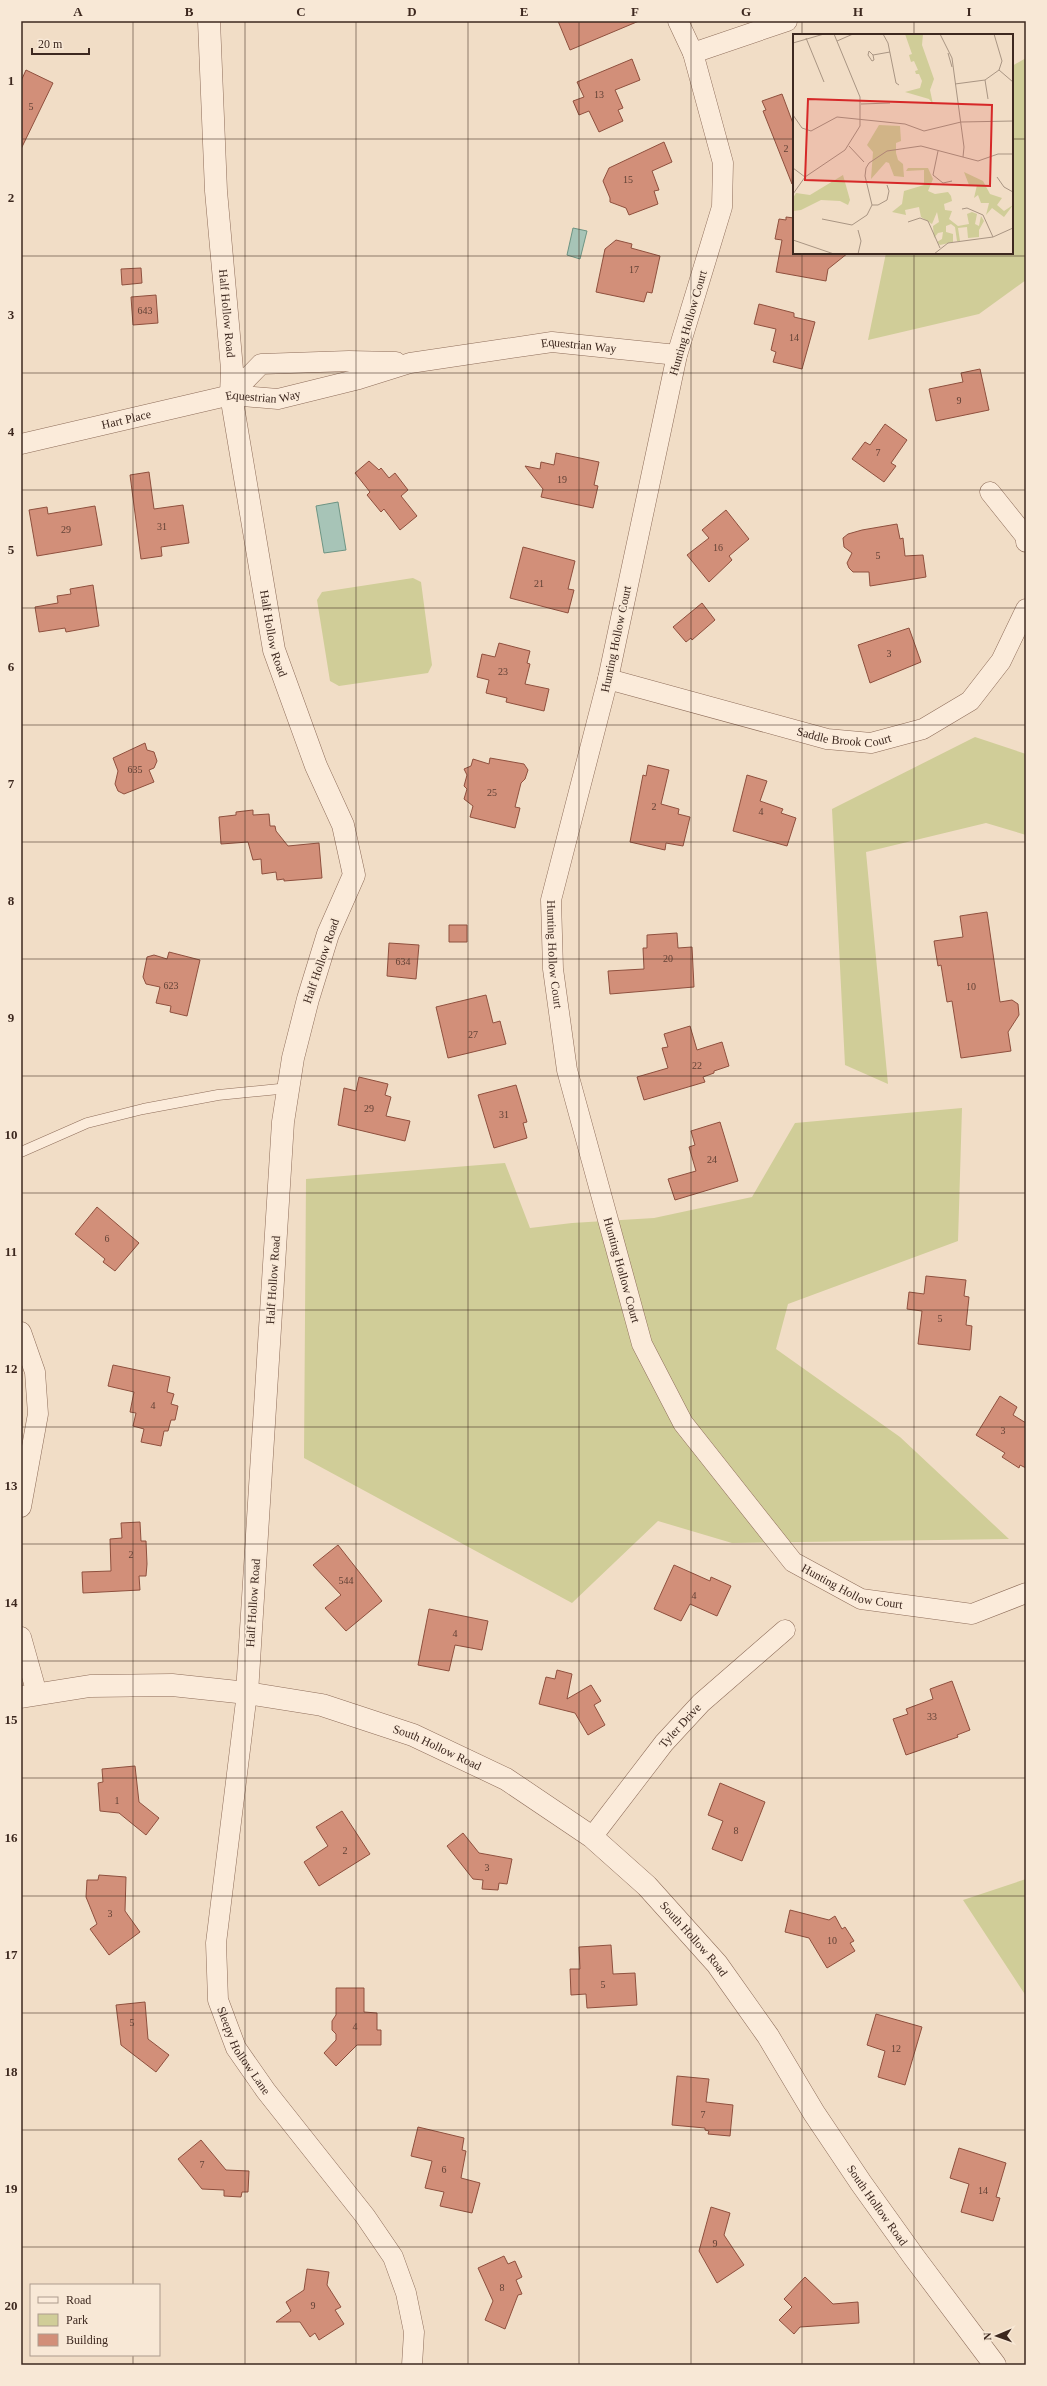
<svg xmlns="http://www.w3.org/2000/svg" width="1047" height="2386" font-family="'Times New Roman',serif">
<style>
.green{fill:#d0cd98}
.water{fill:#a7c4b7;stroke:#6d9483}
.building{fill:#d28f79;stroke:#8f503e}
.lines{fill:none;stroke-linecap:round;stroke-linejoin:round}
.service-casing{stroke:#8e6d5a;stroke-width:11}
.minor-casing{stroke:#8e6d5a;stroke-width:21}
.tertiary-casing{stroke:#8e6d5a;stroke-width:23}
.service{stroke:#fbebda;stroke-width:10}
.minor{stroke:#fbebda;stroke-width:20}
.tertiary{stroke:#fbebda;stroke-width:22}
.grid{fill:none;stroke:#3d281f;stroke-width:1;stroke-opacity:0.55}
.labels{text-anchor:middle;stroke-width:3.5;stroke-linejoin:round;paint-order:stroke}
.number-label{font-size:10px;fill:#624236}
.street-label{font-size:12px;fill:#3d281f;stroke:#f8e8d6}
.inset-road{fill:none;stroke:#a99583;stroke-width:1}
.view{fill:#d62828;fill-opacity:0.15;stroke:#d62828;stroke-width:2}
.inset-edge{fill:none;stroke:#3d281f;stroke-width:2}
.neatline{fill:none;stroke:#3d281f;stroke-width:1.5}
.grid-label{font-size:13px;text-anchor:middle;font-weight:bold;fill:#3d281f}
</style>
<rect width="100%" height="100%" fill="#f1ddc6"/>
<path class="green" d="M1026,58V280L979,314L868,340L886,253H1012V66Z
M413,578L421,582L432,665L428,673L339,686L330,681L317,600L322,592Z
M975,737L1026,754V835L986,823L866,852L888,1084L845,1065L832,809Z
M962,1108L958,1241L788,1304L776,1349L900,1437L1009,1539L732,1543L658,1521L572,1603L304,1458L306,1179L505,1163L530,1228L572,1223L654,1218L752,1197L795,1123Z
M1026,1879V1996L963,1900Z"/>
<path class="water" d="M573,228L587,231L580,259L567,255Z
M338,502L346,550L324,553L316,506Z"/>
<path class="building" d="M558,21H639L570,50Z
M632,59L640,80L615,90L623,108L618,110L623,121L599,132L589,111L579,115L573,101L584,97L577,82Z
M26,70L53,83L21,149V81Z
M782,94L794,126L792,184L763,111L766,110L762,101Z
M664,142L672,162L652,171L659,190L654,191L658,204L629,215L626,208L610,202V198L603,181L609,168Z
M786,217L794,218V253H848L828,269L826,281L776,272L782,240L775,239L779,219L786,220Z
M616,240L632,244L631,248L660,256L652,293L647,292L644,302L596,292L605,249Z
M141,268L142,283L122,285L121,269Z
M156,295L158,323L133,325L131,297Z
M759,304L794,313V317L815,322L802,369L773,362L776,352L771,350L776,329L754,324Z
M980,369L989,410L936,421L929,389L963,382L961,373Z
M885,424L907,440L891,463L896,466L884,482L852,459L865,442L870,445Z
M556,453L599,462L594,485L598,486L593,508L541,497L543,489L525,466L540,469L541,462L554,465Z
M369,461L379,470L381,468L389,478L395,473L408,490L401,496L417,516L400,530L384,509L381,512L367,495L370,492L355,473Z
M149,472L154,509L183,505L189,543L161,547L162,556L141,559L130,475Z
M95,506L102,545L37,556L29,510L47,507L48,514Z
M726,510L749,539L729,556L732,560L709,582L687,555L709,538L702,530Z
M897,524L900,539L903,538L905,556L923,555L926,577L870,586L869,572H853L849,568L847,563L852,553L844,547L843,538L848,534L862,530Z
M523,547L575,561L568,589L574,590L568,613L510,598Z
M93,585L99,626L66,632L65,628L39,632L35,607L58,603L57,596L71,594L70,589Z
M702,603L715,620L692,640L691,638L686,642L673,627Z
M909,628L921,662L870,683L858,645Z
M499,643L530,651L527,663L530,664L525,684L549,689L544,711L506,702L507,698L486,693L489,680L477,677L482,654L495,657Z
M145,743L147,750L154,752L157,761L154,768L149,770L154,782L124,794L118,791L115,784L118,771L113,758Z
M490,758L524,764L528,770L525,779L521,783L515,807L520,808L515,828L470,817L473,806L464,799L467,789L464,786L467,775L464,769L471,766L473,759L489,764Z
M648,765L669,770L661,804L679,809L678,814L690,817L683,846L666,843L665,850L630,842L643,775L646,776Z
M747,775L767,781L760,801L783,809L781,813L796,818L787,846L733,831Z
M253,810V815L269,814L270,826H275L276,831L288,846L319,843L322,878L284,881V879L277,880L276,872L262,874L261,859L253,860L248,842L221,844L219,817L236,815V812Z
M987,912L1000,1002L1012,1000L1018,1004L1019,1015L1008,1032L1011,1051L961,1058L952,1001L947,1002L941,965L938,966L934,941L963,937L960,916Z
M449,925H467V942H449Z
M677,933L678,948L692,947L694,987L610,994L608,971L644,969L643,948H647V935Z
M389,943L419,945L416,979L387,976Z
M169,952L200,960L187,1016L170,1012L171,1006L156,1003L160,987L146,984L143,977L147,957L154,955L167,959Z
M486,995L493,1023L500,1021L506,1044L448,1058L436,1007Z
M690,1026L697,1050L722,1042L729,1066L714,1071V1073L703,1077L705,1082L644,1100L637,1077L668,1068L662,1048L668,1047L664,1034Z
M359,1077L388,1084L385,1095L391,1097L386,1116L410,1121L405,1141L338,1125L344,1088L356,1091Z
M516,1085L527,1122L523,1123L527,1138L494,1148L478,1095Z
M720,1122L738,1181L675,1200L668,1179L696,1171L689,1147L695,1145L691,1131Z
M97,1207L139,1243L115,1271L103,1262L105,1259L75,1234Z
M926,1276L966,1280L964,1296L969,1297L966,1325L972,1326L970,1350L918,1344L922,1311L907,1309L909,1292L924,1294Z
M113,1365L170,1377L167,1392L174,1394L171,1404L178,1406L175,1420H171L168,1431H164L161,1446L141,1442L144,1429L133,1426L136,1413L130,1412L134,1392L108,1386Z
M1000,1396L1017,1407L1013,1415L1026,1423V1468L1020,1465L1019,1468L1002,1457L1005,1453L976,1435Z
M140,1522L141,1541H146L147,1564L146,1576H139L140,1590L83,1593L82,1572L111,1571L110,1539L122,1538L121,1523Z
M338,1545L382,1601L346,1631L325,1608L341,1595L313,1565Z
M674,1565L710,1581L711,1577L731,1586L717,1616L690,1604L681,1621L654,1609Z
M429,1609L488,1621L482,1650L455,1645L449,1671L418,1665Z
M557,1670L572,1674L567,1699L591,1685L601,1701L594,1705L605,1725L588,1735L575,1713L539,1704L546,1677L555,1679Z
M952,1681L970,1730L957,1735L958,1737L906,1755L893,1719L908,1714L906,1709L933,1699L930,1689Z
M135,1766L139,1802L159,1818L146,1835L119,1813L100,1811L98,1783L103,1782L102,1769Z
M720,1783L765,1802L742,1861L712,1849L723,1821L708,1815Z
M342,1811L370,1854L319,1886L304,1862L328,1846L316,1827Z
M463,1833L479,1853L512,1859L507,1884L499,1883L498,1890L482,1889L483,1880L473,1879L447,1846Z
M99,1875L126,1877L125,1911L140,1932L109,1955L90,1929L97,1924L86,1897L87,1880H98Z
M790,1910L829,1920L835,1916L842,1929L845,1927L854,1941L850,1943L855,1951L827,1968L809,1938L785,1932Z
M611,1945L613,1974L635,1973L637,2005L587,2008L586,1994L571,1995L570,1969H580L579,1947Z
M336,1988H364V2012L377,2013V2030H381V2045H357L336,2066L324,2053L336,2040V2034L332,2030V2021L336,2015Z
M145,2002L148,2039L169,2055L156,2072L121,2045L116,2005Z
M876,2014L922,2027L905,2085L878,2077L885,2051L867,2045Z
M677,2076L709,2079L706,2102L733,2105L730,2136L708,2134L709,2131L705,2130V2128L672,2125Z
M418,2127L464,2138L462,2150L466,2151L461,2178L480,2183L472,2213L440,2206L444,2192L425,2188L432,2161L411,2156Z
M201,2140L226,2170L249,2171L248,2192H242L241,2197L224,2196V2190L202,2189L178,2159Z
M959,2148L1006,2163L996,2197L1000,2198L993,2221L961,2212L969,2184L950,2178Z
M711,2207L730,2213L724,2235L744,2265L717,2283L699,2251Z
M504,2256L508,2264L515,2261L522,2277L516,2280L522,2294L518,2295L505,2329L485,2320L493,2301L478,2268Z
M307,2269L329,2272L327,2285L341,2307L335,2310L344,2324L319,2340L315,2333L310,2337L300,2322H276L291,2311L286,2302L304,2290Z
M805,2277L833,2304L858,2302L859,2323L800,2327L794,2334L779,2320L792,2307L784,2299Z"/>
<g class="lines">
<defs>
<path id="service" d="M21,1152L87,1123L143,1109L218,1095L289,1088"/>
<g id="minor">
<path id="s1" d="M678,21L693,53L723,163L722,207L677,355L608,679L551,900L553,969L567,1070L642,1344L683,1423L793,1562L861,1599L972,1614L1026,1593"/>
<path d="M693,53L787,21"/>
<path d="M231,395L261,364L349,361L396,362"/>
<path id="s2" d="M21,444L231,395L278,399L359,379L410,363L552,342L677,355"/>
<path d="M990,492L1026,537V542"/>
<path id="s3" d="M608,679L827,739L871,743L923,729L970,701L1001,661L1026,609"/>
<path d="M21,1332L35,1372L38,1414L21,1507"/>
<path d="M21,1637L37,1694"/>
<path id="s4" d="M247,1693L216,1943L218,2000L236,2048L266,2091L365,2216L393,2257L406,2293L414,2332L412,2365"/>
<path id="s5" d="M592,1837L664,1743L701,1703L785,1630"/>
</g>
<g id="tertiary">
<path id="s6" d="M209,21L216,191L232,369L231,395L274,650L316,766L343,825L354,875L328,934L308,999L293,1058L283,1122L247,1693"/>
<path id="s7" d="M21,1697L90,1686L172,1685L247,1693L322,1705L413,1735L506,1779L592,1837L647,1886L717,1964L768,2036L814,2113L861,2183L914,2257L995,2365"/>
</g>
</defs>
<use href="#service" class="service-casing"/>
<use href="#minor" class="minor-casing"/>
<use href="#tertiary" class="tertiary-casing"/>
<use href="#service" class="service"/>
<use href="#minor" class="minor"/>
<use href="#tertiary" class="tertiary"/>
</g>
<path class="grid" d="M133,21V2285M245,21V2365M356,21V2365M468,21V2365M579,21V2365M691,21V2365M802,21V35M914,21V35M21,139H794M1012,139H1026M802,253V2365M914,253V2365M21,256H1026M21,373H1026M21,490H1026M21,608H1026M21,725H1026M21,842H1026M21,959H1026M21,1076H1026M21,1193H1026M21,1310H1026M21,1427H1026M21,1544H1026M21,1661H1026M21,1778H1026M21,1896H1026M21,2013H1026M21,2130H1026M21,2247H1026M133,2355V2365"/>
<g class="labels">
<g class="number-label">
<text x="599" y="98">13</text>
<text x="31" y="110">5</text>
<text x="786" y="152">2</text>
<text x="628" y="183">15</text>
<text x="634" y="273">17</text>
<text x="145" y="314">643</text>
<text x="794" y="341">14</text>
<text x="959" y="404">9</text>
<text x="878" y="456">7</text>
<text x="562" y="483">19</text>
<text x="162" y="530">31</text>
<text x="66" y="533">29</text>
<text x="718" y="551">16</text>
<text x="878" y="559">5</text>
<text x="539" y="587">21</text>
<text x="889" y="657">3</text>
<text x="503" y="675">23</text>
<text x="135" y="773">635</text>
<text x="492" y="796">25</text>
<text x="654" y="810">2</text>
<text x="761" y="815">4</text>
<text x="668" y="962">20</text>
<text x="403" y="965">634</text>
<text x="171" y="989">623</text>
<text x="971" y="990">10</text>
<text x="473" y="1038">27</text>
<text x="697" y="1069">22</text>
<text x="369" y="1112">29</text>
<text x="504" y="1118">31</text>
<text x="712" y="1163">24</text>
<text x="107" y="1242">6</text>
<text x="940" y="1322">5</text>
<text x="153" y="1409">4</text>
<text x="1003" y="1434">3</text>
<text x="131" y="1558">2</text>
<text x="346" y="1584">544</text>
<text x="694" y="1599">4</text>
<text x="455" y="1637">4</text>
<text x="932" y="1720">33</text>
<text x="117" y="1804">1</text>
<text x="736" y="1834">8</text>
<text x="345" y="1854">2</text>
<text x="487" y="1871">3</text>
<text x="110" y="1917">3</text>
<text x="832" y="1944">10</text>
<text x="603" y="1988">5</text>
<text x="132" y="2026">5</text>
<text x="355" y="2030">4</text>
<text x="896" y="2052">12</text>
<text x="703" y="2118">7</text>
<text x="202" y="2168">7</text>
<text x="444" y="2173">6</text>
<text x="983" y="2194">14</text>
<text x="715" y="2247">9</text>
<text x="502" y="2291">8</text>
<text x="313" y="2309">9</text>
</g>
<g class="street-label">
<text dy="4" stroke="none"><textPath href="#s6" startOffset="293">Half Hollow Road</textPath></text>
<text transform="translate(688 323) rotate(-74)" y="4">Hunting Hollow Court</text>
<text dy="4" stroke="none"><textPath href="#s2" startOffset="570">Equestrian Way</textPath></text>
<text dy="4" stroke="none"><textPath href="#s2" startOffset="248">Equestrian Way</textPath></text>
<text dy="4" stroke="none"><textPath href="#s2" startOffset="108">Hart Place</textPath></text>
<text dy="4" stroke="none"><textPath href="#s6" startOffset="617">Half Hollow Road</textPath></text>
<text transform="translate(616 639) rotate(-78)" y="4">Hunting Hollow Court</text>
<text dy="4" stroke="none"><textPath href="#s3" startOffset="244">Saddle Brook Court</textPath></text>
<text dy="4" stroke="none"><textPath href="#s1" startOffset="962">Hunting Hollow Court</textPath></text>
<text transform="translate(321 961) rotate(-71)" y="4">Half Hollow Road</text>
<text dy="4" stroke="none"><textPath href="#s1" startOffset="1286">Hunting Hollow Court</textPath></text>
<text transform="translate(273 1280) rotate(-86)" y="4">Half Hollow Road</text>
<text dy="4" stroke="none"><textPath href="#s1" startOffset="1694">Hunting Hollow Court</textPath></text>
<text transform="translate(253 1603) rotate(-86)" y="4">Half Hollow Road</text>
<text dy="4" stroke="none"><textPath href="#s5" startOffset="142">Tyler Drive</textPath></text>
<text dy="4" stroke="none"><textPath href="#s7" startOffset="426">South Hollow Road</textPath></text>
<text dy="4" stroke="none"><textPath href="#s7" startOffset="750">South Hollow Road</textPath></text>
<text dy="4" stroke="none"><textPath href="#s4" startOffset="366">Sleepy Hollow Lane</textPath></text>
<text dy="4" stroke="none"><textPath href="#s7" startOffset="1074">South Hollow Road</textPath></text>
</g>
</g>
<g transform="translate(793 34)">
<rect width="220" height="220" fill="#f1ddc6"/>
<path d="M112,0H130L129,11L141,45L137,56L140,70L136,65L112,58L127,54L129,47L126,40H123L122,37L125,36L121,27L118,28L116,21L119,20ZM86,91L107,92L108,107L103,109V119L105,126L110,130L111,143L101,142L96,129L93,128L78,145L80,118L74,111ZM115,134H135L140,145L135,157L142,160L155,158L158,162L159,167L151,170L152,176L159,177L156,185L165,192L176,190L174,180L179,178L184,180L182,190L186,192L188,182L191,187L186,196V203L175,204L174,193L165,194L167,207H164L162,193L158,190L153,192V198L160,200V208L147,211L144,208L149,205L150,198L145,199L141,204L140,192L146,188L144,178L139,190L128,183L126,173L112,176L113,181L99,178L109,170L111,157L131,151V136L113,137ZM171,138L190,147L197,160L209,164L204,171L211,177L220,171L211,183L199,174L193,181L196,169H188L185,161L181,164L184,151H176ZM50,141L57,166L55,171L47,167L28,166L8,176L0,177V164L3,159L17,161Z" fill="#d0cd98"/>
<path class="inset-road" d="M90,0L95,9L103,49L106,51M147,0L159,24L171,113L170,123M13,4L31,48M44,7L60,0M0,9L31,0M155,19L159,33M80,21L81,26L79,27L75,21L76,17L80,21L97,18M206,36L220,48M192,46L195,65M162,50L192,46L206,36L209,27L201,0M68,70L97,69M0,81L9,94L18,97L44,83L112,90L131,97L168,88L220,87M56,112L71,128M145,117L140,141L150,149L159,147M0,134L12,143M204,143L211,153L220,158M0,160L12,143L52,116L67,92V63L41,0M79,171H85L94,166L96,157L94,151M169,175L174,174L190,181L200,203M29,185L59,191L74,181L79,171L72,142L73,134L76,129L94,117L128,112L185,127L205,120H220M115,188L127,184L135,187L147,214M0,206L41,220M65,220L68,207L65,196M141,220L155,209L200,203L220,194"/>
<path class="view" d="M15,65L199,71L197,152L12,146Z"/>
<rect width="220" height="220" class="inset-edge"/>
</g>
<rect width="1047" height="2386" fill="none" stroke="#f8e8d6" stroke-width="44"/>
<rect x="30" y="2284" width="130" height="72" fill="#f8e8d6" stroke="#ad9b8d"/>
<rect x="38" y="2297" width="20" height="6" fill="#fbebda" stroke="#ad9b8d"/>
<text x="66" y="2304" font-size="12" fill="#3d281f">Road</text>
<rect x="38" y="2314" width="20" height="12" fill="#d0cd98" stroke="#ad9b8d"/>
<text x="66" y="2324" font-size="12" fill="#3d281f">Park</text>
<rect x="38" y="2334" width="20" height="12" fill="#d28f79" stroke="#ad9b8d"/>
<text x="66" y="2344" font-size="12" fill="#3d281f">Building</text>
<g transform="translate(997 2336) rotate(268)" stroke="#f8e8d6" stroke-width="3" paint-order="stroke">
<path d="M0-3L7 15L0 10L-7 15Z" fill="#3d281f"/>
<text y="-6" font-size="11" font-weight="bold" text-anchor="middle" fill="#3d281f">N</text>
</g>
<path d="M32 48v6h57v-6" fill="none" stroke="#3d281f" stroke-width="2"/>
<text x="38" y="48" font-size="12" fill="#3d281f" stroke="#f8e8d6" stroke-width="3" paint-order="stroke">20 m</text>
<rect x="22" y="22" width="1003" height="2342" class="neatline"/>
<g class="grid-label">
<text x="78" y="16">A</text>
<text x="189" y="16">B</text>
<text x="301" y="16">C</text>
<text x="412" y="16">D</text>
<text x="524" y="16">E</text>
<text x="635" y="16">F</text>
<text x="746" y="16">G</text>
<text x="858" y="16">H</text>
<text x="969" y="16">I</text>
<text x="11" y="85">1</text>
<text x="11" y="202">2</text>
<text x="11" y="319">3</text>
<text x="11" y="436">4</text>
<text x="11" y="554">5</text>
<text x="11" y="671">6</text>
<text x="11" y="788">7</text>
<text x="11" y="905">8</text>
<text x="11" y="1022">9</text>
<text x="11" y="1139">10</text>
<text x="11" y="1256">11</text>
<text x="11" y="1373">12</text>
<text x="11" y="1490">13</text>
<text x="11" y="1607">14</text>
<text x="11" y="1724">15</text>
<text x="11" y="1842">16</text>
<text x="11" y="1959">17</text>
<text x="11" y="2076">18</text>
<text x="11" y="2193">19</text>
<text x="11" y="2310">20</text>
</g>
</svg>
